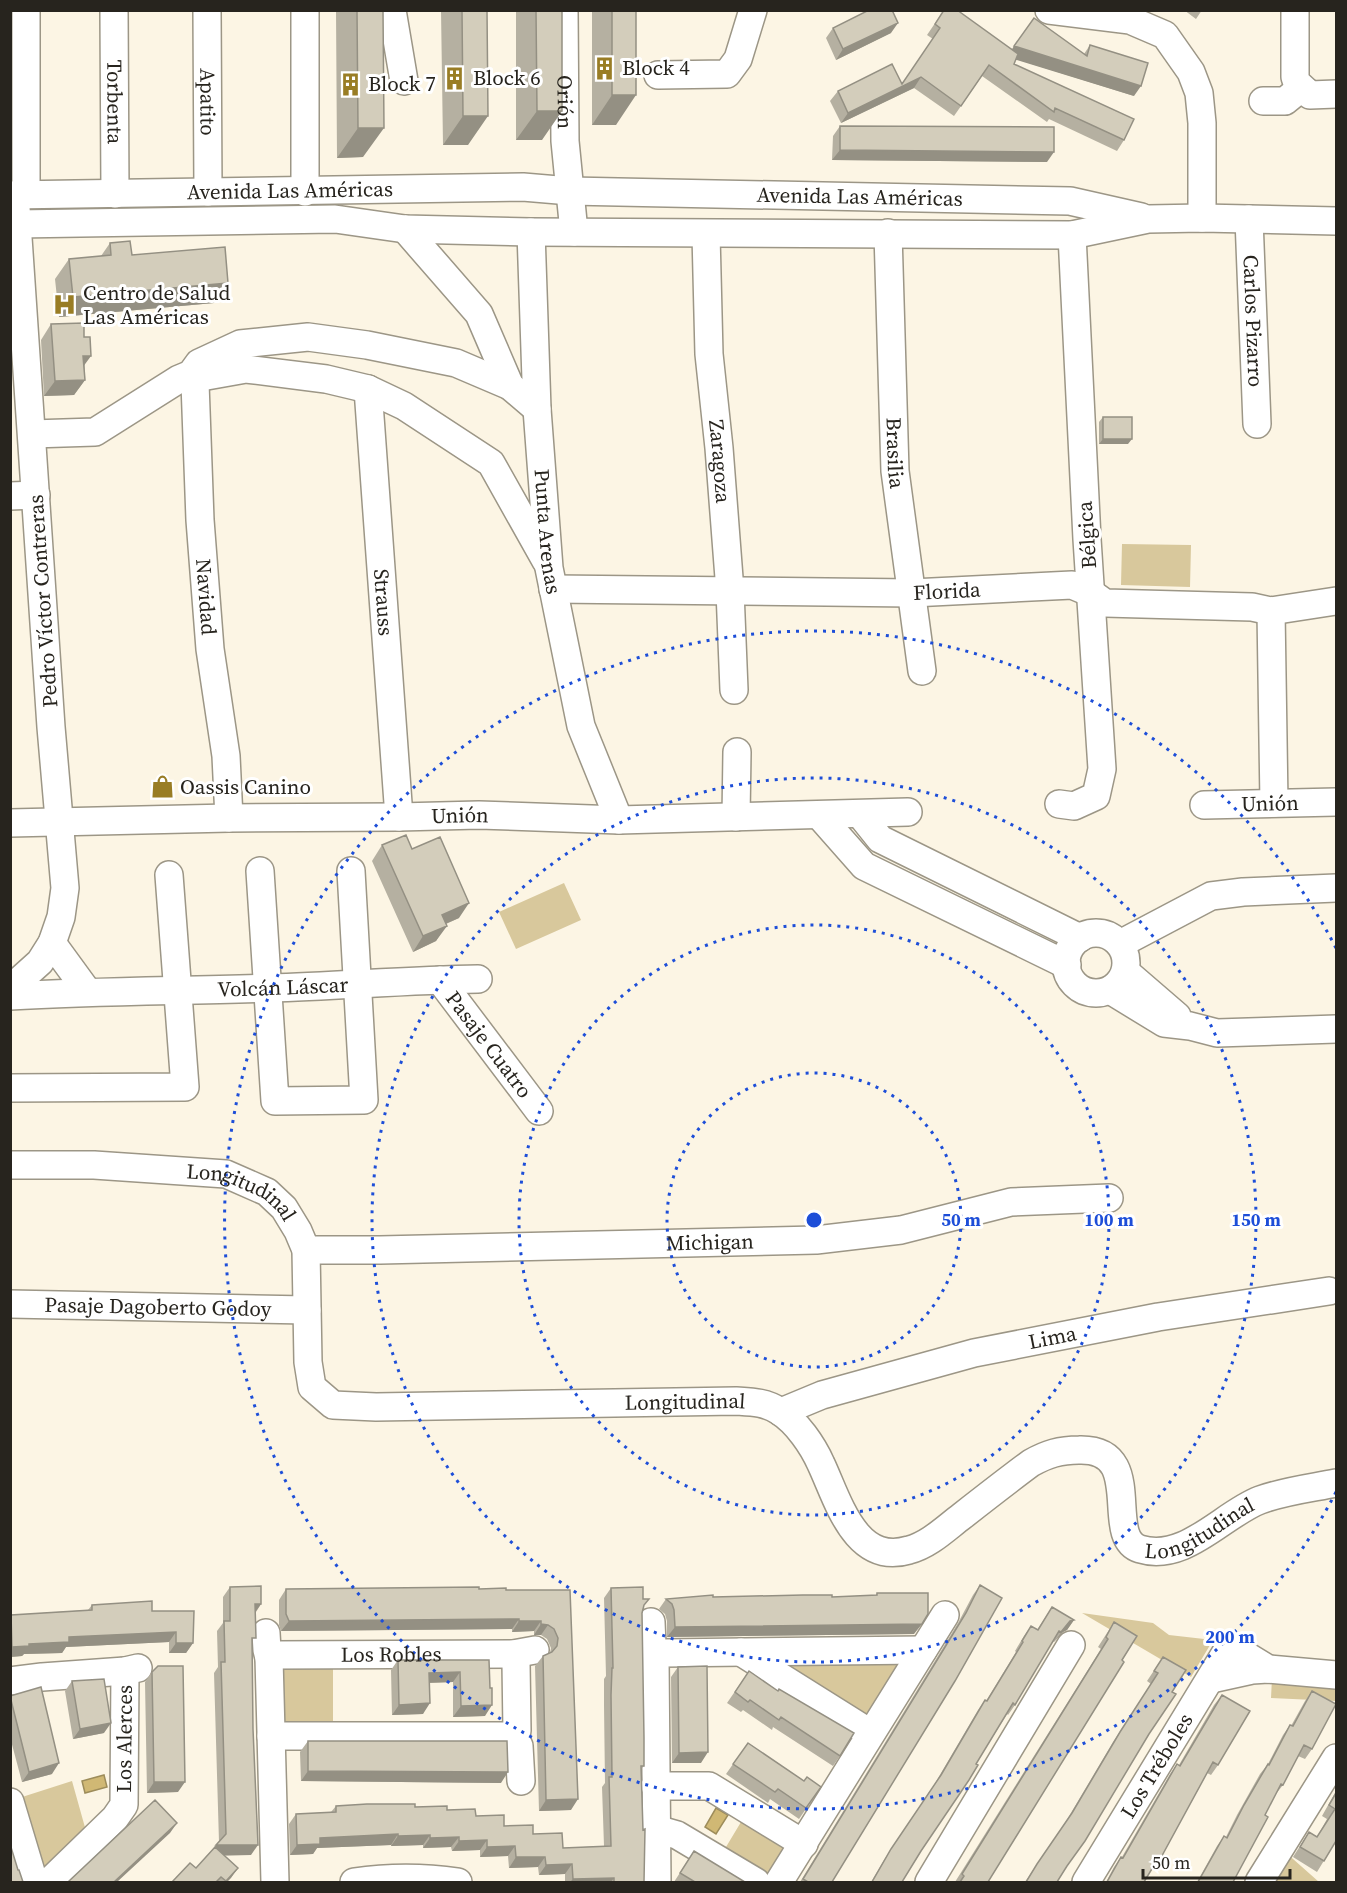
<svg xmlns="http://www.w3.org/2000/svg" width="1347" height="1893" font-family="'Source Serif 4',serif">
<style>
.green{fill:#d8c89c}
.water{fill:#d0b874;stroke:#9d8c5a;stroke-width:1.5}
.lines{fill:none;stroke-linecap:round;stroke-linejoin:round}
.minor-casing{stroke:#9c9686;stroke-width:30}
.minor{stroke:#fff;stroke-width:27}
.wall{fill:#b5b0a1}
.shaded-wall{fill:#949083}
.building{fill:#d3cdbb;stroke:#949083;stroke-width:1.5}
.ring{fill:none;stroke:#1d4ed8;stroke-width:3;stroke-dasharray:3 6}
.labels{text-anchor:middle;stroke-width:6;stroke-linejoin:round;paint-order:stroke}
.poi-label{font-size:21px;fill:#27241e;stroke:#fff;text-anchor:start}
.street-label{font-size:21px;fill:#27241e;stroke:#fff}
.centre{fill:#1d4ed8;stroke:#fff;stroke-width:3}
.ring-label{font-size:18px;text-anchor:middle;font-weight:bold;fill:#1d4ed8;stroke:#fff;stroke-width:6;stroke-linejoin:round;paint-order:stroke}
</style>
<rect width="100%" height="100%" fill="#fcf5e4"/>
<path class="green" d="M1122,544L1191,545L1190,587L1121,585Z
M564,883L581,920L516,949L499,912Z
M1082,1613L1153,1623L1169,1635L1213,1640L1191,1677Z
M901,1659L904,1668L868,1718L782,1665L785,1660Z
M290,1664L333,1665V1726H290L283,1722L284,1670Z
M1272,1678L1336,1683V1701L1271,1698Z
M72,1781L86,1831L50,1868L40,1866L19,1798Z
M744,1817L788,1843L768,1877L723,1852Z
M1284,1851L1319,1882H1265Z"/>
<path class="water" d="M104,1775L107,1787L85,1793L82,1781Z
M716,1808L728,1815L716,1834L705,1827Z"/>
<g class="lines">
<defs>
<g id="minor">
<path d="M26,10V195"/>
<path id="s1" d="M114,10L115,194"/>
<path id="s2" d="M207,10L208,192"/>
<path d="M392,10L404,81"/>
<path id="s3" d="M564,10L565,141L574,232"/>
<path d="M1049,10L1130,20L1165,35L1191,72L1199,93L1202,123V218"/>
<path d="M1295,10V77L1297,83L1310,95L1336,94"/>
<path d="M658,75L727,74L738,59L753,10"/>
<path d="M1263,101H1285L1301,88"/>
<path d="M305,192V10"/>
<path id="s4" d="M10,195L523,187L570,191L1070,201L1141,217"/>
<path id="s5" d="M1249,219L1257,424"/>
<path d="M17,224L335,219L405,229L531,232L1072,235L1148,219L1202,218L1336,221"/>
<path d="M405,229L479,314L510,386"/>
<path id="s6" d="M531,232L537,409L549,568L581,726L619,820"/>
<path id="s7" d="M888,233L895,471L922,671"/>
<path id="s8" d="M706,234L709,354L719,448L730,591L734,690"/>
<path id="s9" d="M191,374L195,383L200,520L210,649L226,756L229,818"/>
<path d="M191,374L201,377L246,369L326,379L368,389L404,406L491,463L546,561"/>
<path id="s10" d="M368,389L399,817"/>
<path d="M32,434L95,432L179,379L191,374L199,363L240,344L308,337L367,345L456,363L510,386L537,409"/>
<path d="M10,496L36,495"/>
<path id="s11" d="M553,589L912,593L1072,585L1091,593L1105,603L1252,607L1271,611L1336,601"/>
<path d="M1271,611L1274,803"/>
<path d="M1059,804L1074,806L1096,796L1102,769L1087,539L1072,235"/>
<path id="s12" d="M1204,805L1336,802"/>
<path d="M860,814L880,839L1080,938"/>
<path d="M819,815L864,866L1067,965"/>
<path d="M736,817L737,752"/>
<path id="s13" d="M10,823L229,818L399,817L479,815L619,820L908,812"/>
<path d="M260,871L275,1101L364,1100L351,871"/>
<circle cx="1096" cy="963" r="30"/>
<path d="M52,943L87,991"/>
<path d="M1120,944L1211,896L1243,892L1336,888"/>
<path d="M1126,972L1177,1016"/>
<path id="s14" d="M440,980L539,1111"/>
<path d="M10,989L40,962L52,943L61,917L65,888L51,727L16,208"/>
<path d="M1110,990L1164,1023L1190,1026L1217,1033L1336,1029"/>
<path id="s15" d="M10,996C97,991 183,991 270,988C339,986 409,980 478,979"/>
<path d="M10,1088L185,1087L169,875"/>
<path id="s16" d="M10,1165H94L226,1174L267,1192L284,1208L298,1231L306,1250L308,1362L312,1387L333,1405L376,1407L736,1401C752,1402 765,1402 779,1411C797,1422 813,1446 821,1464C838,1500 855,1566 909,1550C929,1545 946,1528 962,1516C985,1498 1008,1480 1031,1463C1047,1454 1060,1450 1079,1450C1148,1448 1102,1537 1140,1549C1185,1563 1223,1514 1260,1500C1284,1491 1311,1488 1336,1483"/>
<path id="s17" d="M306,1250H380L816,1240L901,1230L1011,1202L1109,1198"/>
<path id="s18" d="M10,1304L307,1310"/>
<path id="s19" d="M781,1412L822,1395L974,1353L1158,1317L1329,1291"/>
<path d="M651,1622L652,1645L655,1658"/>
<path d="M266,1633L267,1650L269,1658L275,1882"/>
<path d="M741,1652L870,1733"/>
<path d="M513,1654L516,1663L517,1731L514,1736"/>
<path id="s20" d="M269,1658L274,1655L513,1654L535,1650"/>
<path d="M1211,1679L1252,1670L1268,1669L1336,1675"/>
<path d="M10,1681L42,1677L125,1671L138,1668"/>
<path d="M271,1736H514"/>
<path d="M514,1736L519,1746L521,1781"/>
<path d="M655,1786H709L804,1844"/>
<path d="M10,1802L34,1882"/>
<path d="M656,1829L677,1835L756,1882"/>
<path id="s21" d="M49,1882L115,1818L124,1805L125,1671"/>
<path d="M354,1882C388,1877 424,1877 458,1882"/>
<path d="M657,1882L655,1658L665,1653L923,1650"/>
<path d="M779,1882L945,1615"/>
<path d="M929,1882L1071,1645"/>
<path id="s22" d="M1086,1882L1228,1649L1242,1653L1268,1669"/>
<path d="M1259,1882L1336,1758"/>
</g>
</defs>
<use href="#minor" class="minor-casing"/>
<use href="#minor" class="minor"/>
</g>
<path class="wall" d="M336,10H383L363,157L337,158Z
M441,10H487L468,145H443Z
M516,10H562L542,140H516Z
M592,10H636L616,125H592Z
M944,10L1012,49L1084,54L1090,45L1134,96L1016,59L1014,64L1124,140L1117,151L1049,119L1047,122L982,76L954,116L914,88L841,123L830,101L838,91L902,84L933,39L927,35Z
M1184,10H1202L1196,19Z
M833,28L891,33L836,60L826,38Z
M840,126L1047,162L832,160L833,136Z
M110,243L132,255L228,283L214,303L59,317L55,279L69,259L101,256Z
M51,324L84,337L85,380L74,395L44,396L41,340Z
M1103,417L1128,444H1099V422Z
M382,845L412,849L459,918L446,924L436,941L413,952L372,861Z
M980,1585L832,1882H800L958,1623L973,1595Z
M230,1587L261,1604L256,1612L252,1644L251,1855H224L238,1868L227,1882H172L196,1868L219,1842L214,1673L218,1667L217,1631L223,1623V1597Z
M611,1588L644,1607L642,1613L644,1766L641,1769L644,1882H565V1874L539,1875L538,1867L509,1868L508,1856L480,1857V1850L452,1851L451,1847L423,1848V1845L391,1846V1845L317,1848L313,1854L290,1855L289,1824L296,1814L331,1812L336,1806L415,1807L447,1810L476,1816L504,1826L533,1834L563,1848L604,1846L602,1787L605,1783L604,1705V1679L606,1676L604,1598Z
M286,1589H479L506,1590H570L571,1810L539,1811L535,1666L543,1656L550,1653L551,1648L547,1639L541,1635H534V1631L512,1632V1629L281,1631L279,1625V1600Z
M877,1593L914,1634L667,1637V1621L665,1614L659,1609L666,1599L713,1597H832L876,1595Z
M92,1605L152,1611L193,1643L186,1653H169V1642L66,1647L62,1653L24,1654L22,1656L10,1657V1615L88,1610Z
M1052,1607L1074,1620L1067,1630L1063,1632L1054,1642L1052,1641L1015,1705L1008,1715L1007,1714L902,1882H871L884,1860L934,1785L978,1710L985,1700L986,1701L1016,1652L1015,1651L1024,1636L1031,1626L1037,1630Z
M1114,1622L1137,1636L988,1882H955L1101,1649L1098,1647Z
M1163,1657L1172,1692L1149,1734L1057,1882H1025L1065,1823L1113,1742L1151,1684L1147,1681Z
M398,1660H489L485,1716L453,1717V1682L429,1683L423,1714L392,1715L391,1670Z
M678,1667L701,1763H672L671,1677Z
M749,1671L778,1691L840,1756L833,1766L773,1727L772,1730L743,1710L741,1712L727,1703Z
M152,1672L178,1792L147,1793L145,1682Z
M72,1681L104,1733L73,1739L65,1691Z
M1312,1691V1749L1305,1759L1298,1756L1283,1785L1275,1795L1265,1815L1233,1882H1197L1217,1846L1224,1836L1226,1837L1237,1815L1260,1774L1268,1764L1283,1735L1290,1725L1291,1726L1305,1701Z
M1222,1695L1218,1765L1211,1775L1207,1773L1158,1863L1150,1872L1144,1882H1106L1114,1867L1121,1857H1122L1170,1774L1177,1764L1179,1765L1214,1705Z
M10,1696L52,1774L22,1782L10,1737Z
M308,1741L501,1783L301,1781L300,1752Z
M748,1743L804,1781L821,1787L799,1819L770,1799L768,1803L726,1774Z
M1336,1791V1841L1317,1872L1293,1857L1309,1832L1317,1837L1327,1819L1322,1816Z
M694,1851L745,1882H674Z"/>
<path class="shaded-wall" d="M898,23L891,33L836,60L843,49Z
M1014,46L1141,86L1134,96L1007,57Z
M921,77L914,88L841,123L848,113Z
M612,95H636L616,125H592Z
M537,111H562L542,140H516Z
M463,116H488L468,145H443Z
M358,128H384L363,157L337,158Z
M840,150L1054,152L1047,162L832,160Z
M228,283L214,303L59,317L73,297Z
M83,356H91L80,371Z
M85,380L74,395L44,396L55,381Z
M1103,439H1132L1128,444H1099Z
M469,903L459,918L431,930L442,915Z
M447,926L436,941L413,952L423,936Z
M255,1604H261L254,1614Z
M519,1619L512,1629L281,1631L289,1621Z
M1074,1620L1067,1630L1063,1632L1054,1642L1070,1621Z
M519,1621H541L534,1631L512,1632Z
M541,1624L548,1625L541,1635H534Z
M922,1624L914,1634L667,1637L675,1627Z
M176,1632L169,1642L66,1647L62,1653L24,1654L22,1656L10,1657V1648L12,1647L69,1637Z
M176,1643H193L186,1653H169Z
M460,1672L453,1682L422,1683L429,1673Z
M430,1703L423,1714L392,1715L399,1705Z
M492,1705L485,1716L453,1717L461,1706Z
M111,1723L104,1733L73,1739L80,1729Z
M708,1752L701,1763H672L679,1753Z
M59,1763L52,1774L22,1782L29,1772Z
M308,1771L508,1772L501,1783L301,1781Z
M154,1782H185L178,1792L147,1793Z
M578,1799L571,1810L539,1811L546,1800Z
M177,1823L170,1833L117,1882H114Z
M398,1834L391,1845L317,1848L313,1854L290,1855L297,1845L320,1838Z
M430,1835L423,1845L391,1846L398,1836Z
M459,1837L451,1847L423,1848L430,1838Z
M487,1840L480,1850L452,1851L459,1841Z
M216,1845H258L251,1855L209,1856Z
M515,1846L508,1856L480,1857L487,1847Z
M516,1857H545L538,1867L509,1868Z
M572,1864L565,1874L539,1875L546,1865Z
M238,1868L231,1878L227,1882H225Z
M614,1878L611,1882H570L573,1879Z"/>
<path class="building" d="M357,10H383L384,128H358Z
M462,10H487L488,116H463Z
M536,10H562V111H537Z
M612,10H636V95H612Z
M869,10H892L898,23L843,49L833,28Z
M944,10H957L1018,54L1014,64L1134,119L1124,140L1055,108L1054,112L989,65L961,106L921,77L848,113L838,91L892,64L902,84L940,28L935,24Z
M1034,18L1087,56L1090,45L1148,63L1141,86L1014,46Z
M840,126L1054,127V152L840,150Z
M130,241L132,255L225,247L228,283L73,297L69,259L111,255L110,243Z
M84,323V337H90L91,356H83L85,380L55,381L51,324Z
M1103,417H1132V439H1103Z
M406,835L412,849L440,837L469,903L442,915L447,926L423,936L382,845Z
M980,1585L1002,1598L955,1681L832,1882H808L803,1879L966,1613Z
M261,1586V1604H255L256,1638H252L253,1729L258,1845H216L226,1834L221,1662H225L224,1621H230V1587Z
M479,1587V1589L506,1588V1590H570L578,1799L546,1800L543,1656L552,1652L557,1646L558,1638L554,1629L548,1625L541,1624V1621H519V1619L289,1621L286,1614V1589Z
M643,1587V1599H649L644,1605L642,1613L644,1738V1766H641L643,1830L645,1829L644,1882H614V1878L573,1879L572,1864L546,1865L545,1857H516L515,1846L487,1847V1840L459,1841V1837L430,1838V1835L398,1836V1834L320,1838V1844L297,1845L296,1814L336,1812V1806L367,1804H415V1807L447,1806V1810L475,1809L476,1816L504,1815V1826L533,1825V1834L562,1833L563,1848L611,1846L609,1777H612L611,1695L612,1668H613L611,1588Z
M877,1593H928V1614L922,1624L675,1627L674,1610L672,1604L666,1599L713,1595V1597L803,1595H832V1597L877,1595Z
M152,1601V1611H194L193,1643H176V1632L69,1637V1642L29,1644V1646L12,1647L11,1615L92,1610V1605Z
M1052,1607L1074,1620L1070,1621L1061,1632L1059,1631L1015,1705L1013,1703L976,1764L978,1765L969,1780L921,1851L902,1882H872L891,1849L941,1775L985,1700L987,1701L1023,1642L1022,1641L1031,1626L1038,1630Z
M1114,1622L1137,1636L1122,1660L1124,1662L988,1882H960L964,1876L962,1874L1108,1639L1106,1637Z
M1163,1657L1186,1670L1172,1692L1176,1694L1149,1734L1085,1841L1067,1866L1057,1882H1026L1037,1864L1072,1813L1120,1732L1158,1673L1154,1671Z
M398,1660H489L490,1688H492V1705L461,1706L460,1672L429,1673L430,1703L399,1705Z
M158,1666H183L185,1782H154L152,1672Z
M707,1666L708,1752L679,1753L678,1667Z
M749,1671L778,1691L779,1689L854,1733L840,1756L781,1717L779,1720L750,1700L748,1702L735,1692Z
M104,1679L111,1723L80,1729L72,1681Z
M41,1687L59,1763L29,1772L10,1696Z
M1312,1691L1336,1704L1312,1749L1304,1745L1283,1785L1281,1784L1265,1815L1268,1817L1233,1882H1198L1224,1836L1227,1838L1244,1805L1268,1764L1269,1765L1290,1725L1293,1726Z
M1222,1695L1250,1711L1218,1765L1213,1762L1158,1863L1156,1862L1144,1882H1107L1121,1857L1123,1858L1177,1764L1180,1766Z
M308,1741H507L508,1772L308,1771Z
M748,1743L804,1781L807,1777L821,1787L806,1808L778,1789L775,1792L733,1764Z
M1336,1793V1841L1324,1861L1300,1847L1309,1832L1317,1837L1335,1809L1329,1805Z
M155,1800L177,1823L114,1882H68Z
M10,1844L18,1870H19L23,1882H10Z
M215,1847L238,1868L226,1881L221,1877L216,1882H172L190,1863L196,1868Z
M694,1851L745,1882H695L680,1873Z"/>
<g class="ring">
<circle cx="814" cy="1220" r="147"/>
<circle cx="814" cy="1220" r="295"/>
<circle cx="814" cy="1220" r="442"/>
<path d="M1336 1492A589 589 0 1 1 1336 948"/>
</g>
<defs>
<symbol id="building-bare" viewBox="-9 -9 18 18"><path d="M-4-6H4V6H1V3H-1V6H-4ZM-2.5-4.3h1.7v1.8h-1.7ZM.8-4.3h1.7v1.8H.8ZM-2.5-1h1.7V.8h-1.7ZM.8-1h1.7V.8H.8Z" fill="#997d25" stroke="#fff" stroke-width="2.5" paint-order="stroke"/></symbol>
<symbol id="hospital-bare" viewBox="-9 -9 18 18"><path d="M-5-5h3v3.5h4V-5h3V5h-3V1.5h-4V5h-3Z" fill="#997d25" stroke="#fff" stroke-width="2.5" paint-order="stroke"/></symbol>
<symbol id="shop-bare" viewBox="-9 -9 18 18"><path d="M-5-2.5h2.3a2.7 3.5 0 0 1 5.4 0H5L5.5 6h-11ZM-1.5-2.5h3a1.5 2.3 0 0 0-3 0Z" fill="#997d25" stroke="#fff" stroke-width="2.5" paint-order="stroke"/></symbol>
</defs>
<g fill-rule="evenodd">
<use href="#building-bare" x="588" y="52" width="33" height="33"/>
<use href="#building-bare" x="438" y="62" width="33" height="33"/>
<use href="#building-bare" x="334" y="68" width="33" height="33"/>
<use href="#hospital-bare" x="48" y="288" width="33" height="33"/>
<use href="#shop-bare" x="146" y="770" width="33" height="33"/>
</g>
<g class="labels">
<g class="poi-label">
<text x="622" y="75">Block 4</text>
<text x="473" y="85">Block 6</text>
<text x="368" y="91">Block 7</text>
<text x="83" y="300">Centro de Salud<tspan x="83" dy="24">Las Américas</tspan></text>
<text x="180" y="794">Oassis Canino</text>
</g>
<g class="street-label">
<text dy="7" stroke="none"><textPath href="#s2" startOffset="92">Apatito</textPath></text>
<text dy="7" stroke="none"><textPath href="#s3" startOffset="92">Orión</textPath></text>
<text dy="7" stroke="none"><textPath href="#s1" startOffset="92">Torbenta</textPath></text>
<text dy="7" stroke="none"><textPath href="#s4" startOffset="280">Avenida Las Américas</textPath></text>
<text dy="7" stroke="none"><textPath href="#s4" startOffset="850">Avenida Las Américas</textPath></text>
<text dy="7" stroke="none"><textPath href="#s5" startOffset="102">Carlos Pizarro</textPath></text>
<text dy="7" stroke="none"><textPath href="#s7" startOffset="220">Brasilia</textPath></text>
<text dy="7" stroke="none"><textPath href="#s8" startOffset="228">Zaragoza</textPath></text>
<text dy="7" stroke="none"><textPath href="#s6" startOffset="300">Punta Arenas</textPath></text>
<text transform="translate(1087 535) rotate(-94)" y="7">Bélgica</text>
<text dy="7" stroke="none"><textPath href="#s11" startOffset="394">Florida</textPath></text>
<text dy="7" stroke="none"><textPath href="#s9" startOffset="224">Navidad</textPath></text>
<text transform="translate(43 601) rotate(-94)" y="7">Pedro Víctor Contreras</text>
<text dy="7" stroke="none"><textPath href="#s10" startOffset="214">Strauss</textPath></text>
<text dy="7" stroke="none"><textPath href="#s12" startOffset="66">Unión</textPath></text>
<text dy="7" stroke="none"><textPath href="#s13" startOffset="450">Unión</textPath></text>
<text dy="7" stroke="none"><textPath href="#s15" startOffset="273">Volcán Láscar</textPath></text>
<text dy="7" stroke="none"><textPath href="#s14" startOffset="81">Pasaje Cuatro</textPath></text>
<text dy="7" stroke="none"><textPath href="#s16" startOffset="237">Longitudinal</textPath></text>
<text dy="7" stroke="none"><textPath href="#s17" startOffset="404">Michigan</textPath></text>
<text dy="7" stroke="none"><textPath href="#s18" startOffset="148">Pasaje Dagoberto Godoy</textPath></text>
<text dy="7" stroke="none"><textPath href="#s19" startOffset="282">Lima</textPath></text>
<text dy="7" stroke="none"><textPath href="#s16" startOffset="849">Longitudinal</textPath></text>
<text dy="7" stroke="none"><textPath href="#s16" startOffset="1548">Longitudinal</textPath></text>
<text dy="7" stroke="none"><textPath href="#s20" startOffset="123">Los Robles</textPath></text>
<text dy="7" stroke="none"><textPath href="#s21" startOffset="174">Los Alerces</textPath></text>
<text dy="7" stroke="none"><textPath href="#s22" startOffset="136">Los Tréboles</textPath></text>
</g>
</g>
<circle cx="814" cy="1220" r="9" class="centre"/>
<g class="ring-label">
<text x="961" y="1226">50 m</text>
<text x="1109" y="1226">100 m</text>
<text x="1256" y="1226">150 m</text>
<text x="1230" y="1643">200 m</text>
</g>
<rect width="1347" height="1893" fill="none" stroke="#27241e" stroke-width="24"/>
<path d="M1143 1869v9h147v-9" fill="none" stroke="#27241e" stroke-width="3"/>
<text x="1152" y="1869" font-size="18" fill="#27241e" stroke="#ffffff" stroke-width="4.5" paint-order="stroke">50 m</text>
</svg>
